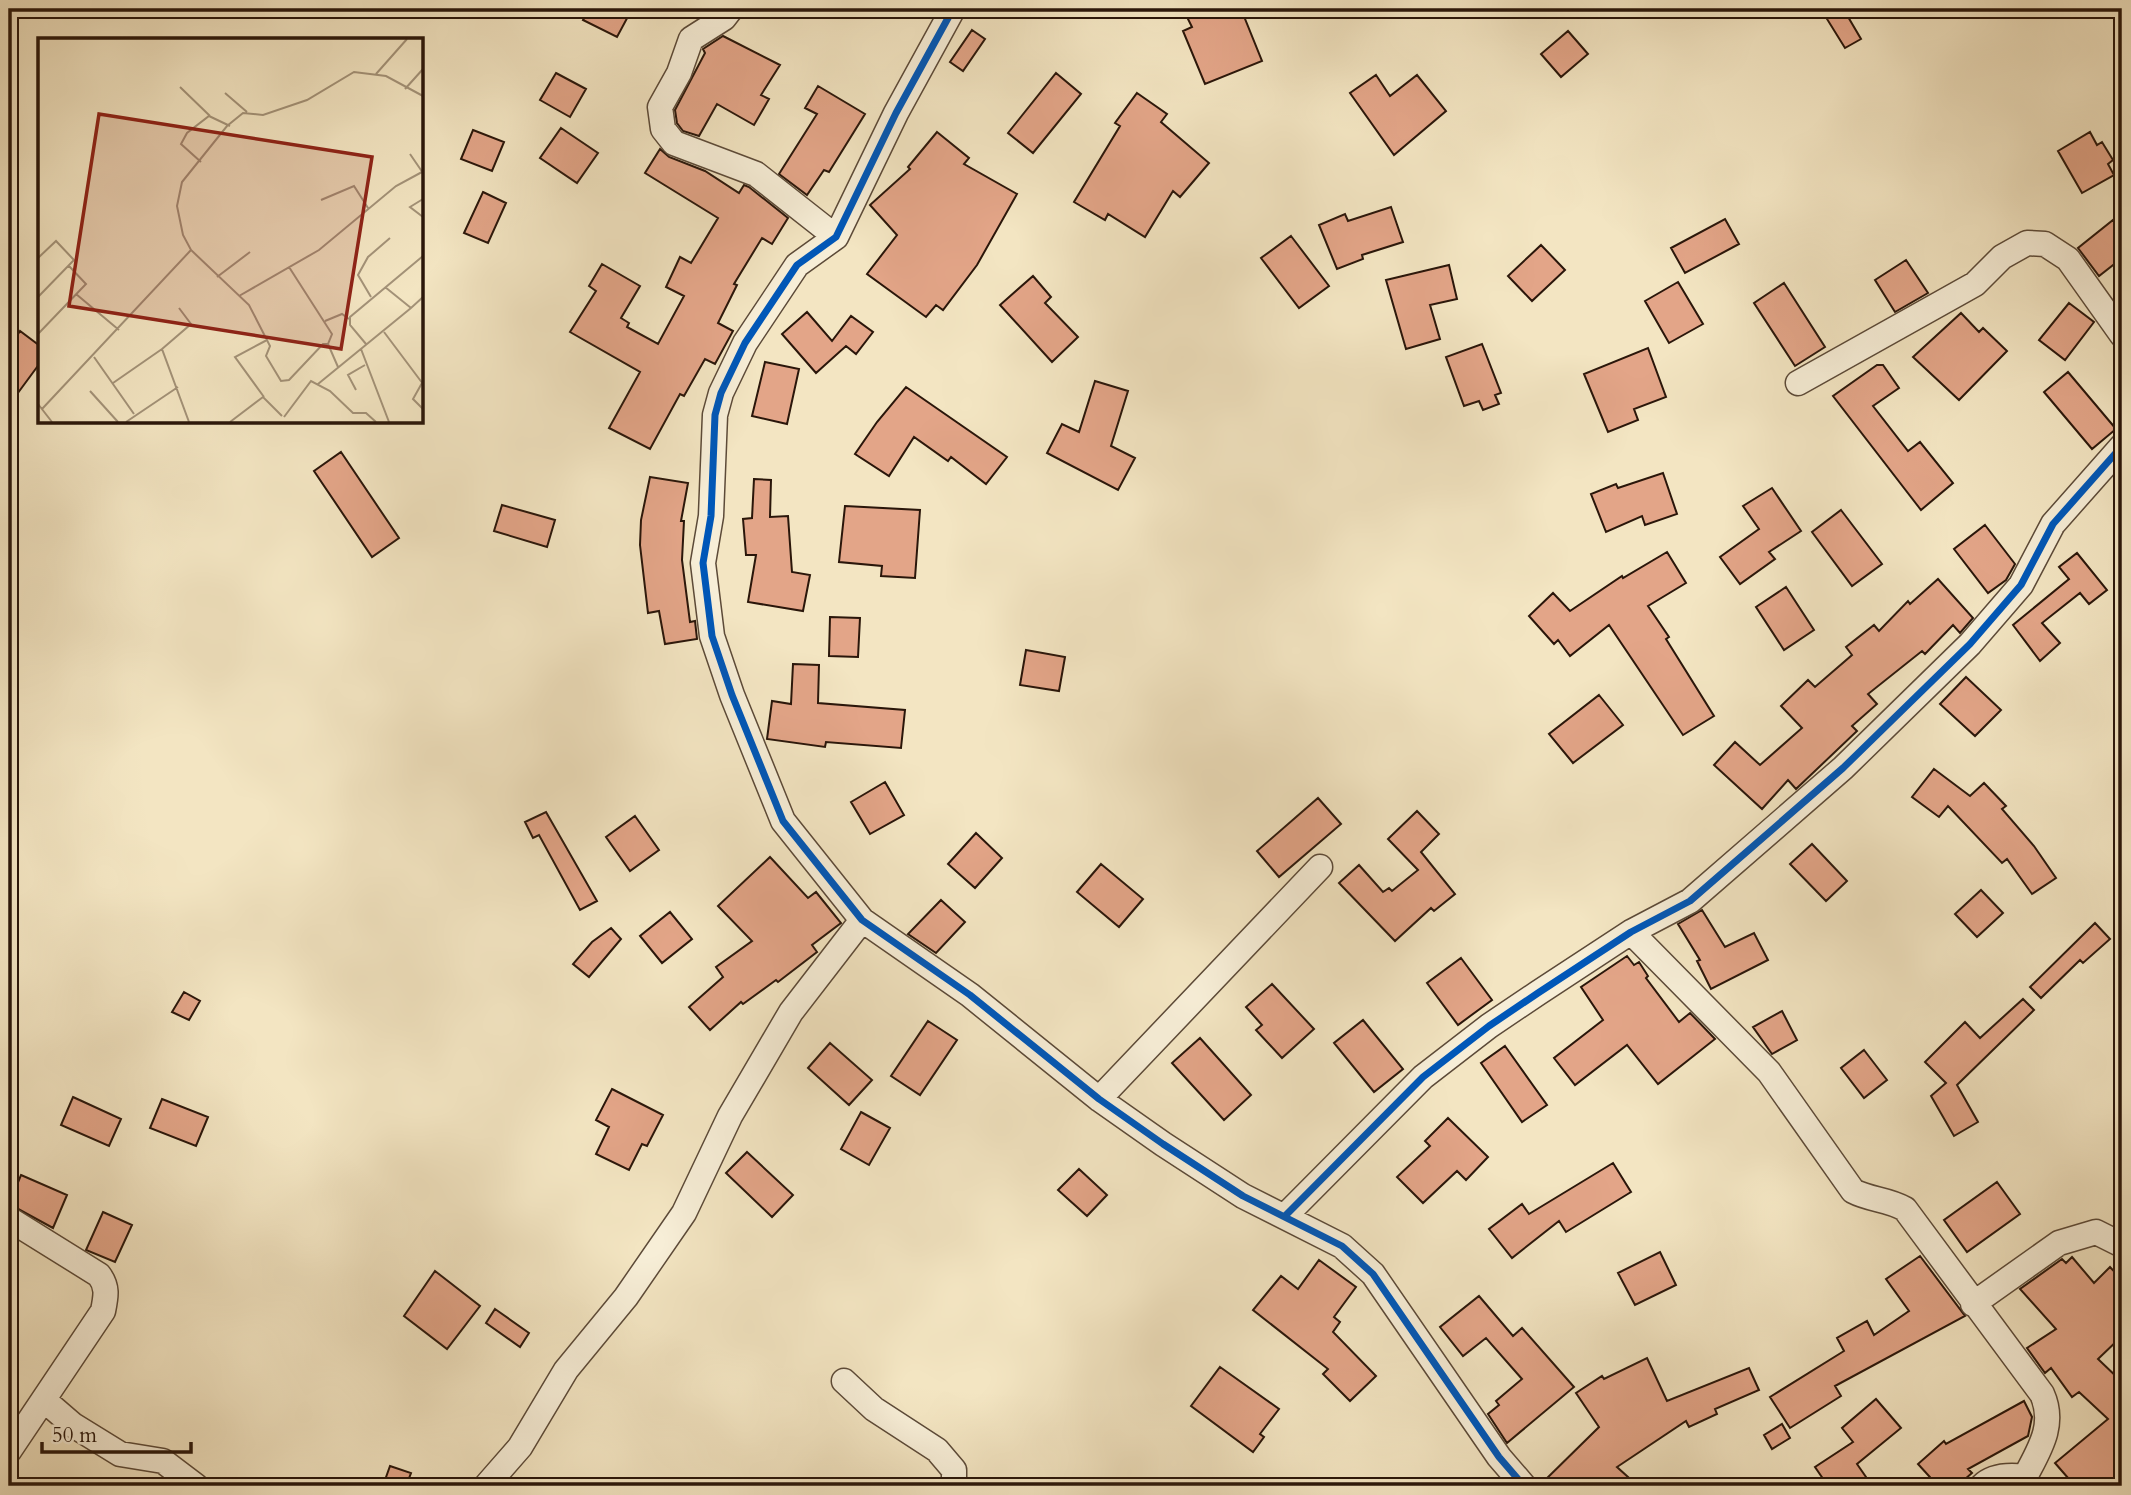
<svg xmlns="http://www.w3.org/2000/svg" width="2131" height="1495" font-family="Cardo,serif">
<style>
.building{fill:#e3a588;stroke:#2a160a;stroke-width:2}
.lines{fill:none;stroke-linecap:round;stroke-linejoin:round}
.street-casing{stroke:#5c4a38;stroke-width:27}
.street{stroke:#f7eed7;stroke-width:24}
.cycleway-casing{stroke:#f7eed7;stroke-width:11}
.cycleway{stroke:#0057b8;stroke-width:7}
.inset-road{fill:none;stroke:#a39278;stroke-width:2}
.view{fill:#8f2418;fill-opacity:0.15;stroke:#8f2418;stroke-width:3.5}
.inset-edge{fill:none;stroke:#2a160a;stroke-width:3.5}
</style>
<rect width="100%" height="100%" fill="#f3e5c2"/>
<filter id="stains"><feTurbulence type="fractalNoise" baseFrequency=".00286" numOctaves="4"/><feColorMatrix values="0 0 0 0 .2 0 0 0 0 .09 0 0 0 0 .02 0 0 0 .5 -.17"/></filter>
<radialGradient id="worn" r=".72"><stop offset=".6" stop-color="#630" stop-opacity="0"/><stop offset="1" stop-color="#630" stop-opacity=".3"/></radialGradient>
<path class="building" d="M589,9H632L617,37L583,20Z
M1183,9H1241L1262,61L1205,84L1183,31L1192,27Z
M1844,10L1861,39L1845,48L1827,19Z
M972,30L985,39L963,71L950,62Z
M1568,31L1588,54L1561,77L1541,54Z
M723,36L780,65L761,95L769,99L754,125L717,104L699,136L683,131L677,123L675,110L705,53L703,49Z
M556,73L586,89L570,117L540,100Z
M1056,73L1081,94L1033,153L1008,133Z
M1376,75L1390,96L1417,75L1446,111L1394,155L1350,93Z
M818,86L865,114L829,172L824,170L807,195L779,174L817,114L805,108Z
M1137,93L1167,114L1161,122L1209,163L1180,197L1173,191L1145,237L1108,214L1105,220L1074,202L1120,126L1115,123Z
M561,128L598,153L577,183L540,158Z
M473,130L504,142L492,171L461,159Z
M937,132L969,158L964,164L1017,194L977,265L943,310L936,305L926,317L867,274L897,235L870,205L910,169L908,167Z
M2090,132L2097,145L2102,142L2113,160L2108,164L2114,175L2082,193L2058,151Z
M660,149L669,157L705,171L739,193L744,185L749,187L788,218L772,244L762,238L734,284L737,285L718,323L733,331L715,364L705,359L684,396L680,394L650,449L609,428L640,372L570,332L596,291L589,286L602,264L640,286L621,318L629,323L627,327L658,344L684,296L666,287L680,257L691,263L718,218L645,173Z
M483,192L506,203L488,243L464,233Z
M1391,207L1403,242L1362,255L1363,259L1337,269L1319,225L1345,214L1348,221Z
M1725,219L1739,244L1685,273L1671,248Z
M2113,220L2122,232V258L2099,276L2078,248Z
M1291,236L1329,286L1299,308L1261,258Z
M1541,245L1565,270L1532,301L1508,276Z
M1906,260L1928,293L1895,312L1875,280Z
M1449,265L1457,299L1430,305L1440,339L1406,349L1386,280Z
M1033,276L1051,297L1045,303L1078,337L1052,362L1000,305Z
M1678,282L1703,324L1669,343L1645,301Z
M1784,283L1825,347L1795,366L1754,303Z
M2069,303L2094,322L2065,360L2039,340Z
M807,312L832,341L851,316L873,332L856,354L846,346L816,373L782,334Z
M1961,313L1979,332L1983,328L2007,351L1959,400L1913,357Z
M9,328L18,334L20,331L40,346V363L9,405Z
M1482,344L1501,393L1495,395L1499,404L1483,410L1479,401L1464,406L1446,357Z
M1648,348L1666,397L1634,409L1638,420L1608,432L1584,374Z
M765,362L799,369L787,424L752,416Z
M1877,365H1883L1899,388L1873,406L1908,451L1920,442L1953,483L1921,510L1833,396Z
M2068,372L2116,429L2092,449L2044,392Z
M1095,381L1128,391L1111,446L1135,458L1118,490L1047,453L1062,424L1079,432Z
M906,387L1007,457L986,484L951,457L948,461L914,437L889,476L855,454L877,422Z
M341,452L399,538L372,557L314,471Z
M1663,473L1677,514L1645,525L1642,516L1606,532L1591,494L1616,484L1618,488Z
M650,477L688,483L681,521H684L682,560L690,622L695,621L697,639L665,644L659,611L648,613L640,545L641,520Z
M754,479L771,480L770,517L788,516L792,572L810,575L803,611L748,602L756,555H746L743,519L752,518Z
M1772,488L1801,531L1769,552L1775,559L1740,584L1720,557L1759,529L1743,506Z
M502,505L555,520L547,547L494,531Z
M845,506L920,510L915,578L881,576L882,566L839,562Z
M1841,510L1882,564L1852,586L1812,532Z
M1985,525L2015,564L2006,580L1988,593L1954,549Z
M1667,552L1686,583L1648,606L1669,637L1666,639L1714,716L1683,735L1609,625L1570,656L1558,640L1554,644L1529,616L1553,593L1570,611L1622,576L1623,578Z
M2077,553L2107,590L2089,604L2080,593L2042,623L2060,643L2040,661L2013,625L2069,579L2059,567Z
M1938,579L1973,618L1960,633L1953,625L1925,654L1922,651L1868,694L1877,704L1852,726L1857,731L1796,789L1788,780L1762,809L1714,765L1735,742L1760,765L1802,728L1781,706L1808,680L1815,687L1852,655L1846,647L1874,625L1879,631L1908,601L1910,604Z
M1786,587L1814,630L1784,650L1756,607Z
M830,617L860,618L858,657L829,656Z
M1026,650L1065,657L1059,691L1020,685Z
M793,664L819,665L818,703L905,710L901,748L826,742L825,747L767,739L772,701L791,704Z
M1966,677L2001,710L1975,736L1940,704Z
M1599,695L1623,725L1573,763L1549,734Z
M1934,769L1970,796L1984,783L2006,806L2002,809L2034,846L2056,878L2032,894L2007,859L2002,863L1948,806L1939,817L1912,797Z
M885,782L904,815L870,834L851,802Z
M1318,798L1341,824L1279,877L1257,851Z
M1417,811L1439,834L1421,852L1455,894L1434,911L1431,908L1395,941L1339,883L1359,865L1383,892L1389,888L1392,891L1418,870L1388,839Z
M546,812L597,901L580,910L539,835L533,838L525,822Z
M635,816L659,850L630,871L606,837Z
M976,833L1002,858L975,888L948,864Z
M1812,844L1847,881L1826,901L1790,864Z
M770,857L808,898L816,892L841,923L812,945L817,952L778,982L776,980L743,1004L741,1002L710,1030L689,1007L723,977L716,967L752,941L718,906Z
M1101,864L1143,899L1119,927L1077,892Z
M1981,890L2003,913L1977,937L1955,914Z
M941,900L965,922L936,953L908,934Z
M1702,910L1725,947L1754,933L1768,960L1711,989L1697,961L1700,960L1678,924Z
M670,912L692,939L662,963L640,936Z
M2095,923L2110,939L2083,963L2080,960L2041,998L2030,987Z
M611,928L621,939L589,977L573,964L592,942Z
M1627,956L1634,965L1639,962L1648,976L1646,978L1679,1022L1690,1013L1715,1039L1658,1084L1627,1045L1575,1085L1554,1058L1603,1020L1581,987Z
M1461,958L1492,1000L1458,1025L1427,983Z
M1272,984L1314,1029L1282,1058L1256,1030L1262,1025L1246,1007Z
M184,992L200,1001L189,1020L172,1012Z
M2023,999L2034,1010L1957,1085L1978,1122L1954,1136L1931,1096L1946,1083L1925,1062L1965,1022L1980,1038Z
M1782,1011L1797,1040L1772,1054L1753,1027Z
M1363,1020L1403,1069L1374,1092L1334,1043Z
M928,1021L957,1040L920,1095L891,1076Z
M1200,1038L1251,1095L1224,1120L1172,1063Z
M830,1043L872,1080L849,1105L808,1068Z
M1505,1046L1547,1105L1522,1122L1481,1063Z
M1864,1050L1887,1080L1864,1098L1841,1068Z
M612,1089L663,1115L647,1146L642,1144L629,1170L596,1154L609,1127L596,1120Z
M73,1097L121,1119L109,1146L61,1125Z
M162,1099L208,1117L196,1146L150,1128Z
M861,1112L890,1128L869,1165L841,1149Z
M1448,1118L1488,1157L1466,1180L1457,1171L1423,1203L1397,1177L1430,1146L1425,1141Z
M747,1152L793,1195L772,1217L726,1173Z
M1613,1163L1631,1192L1566,1232L1559,1221L1512,1258L1489,1229L1522,1204L1529,1214Z
M1079,1169L1107,1195L1087,1216L1058,1190Z
M21,1175L67,1195L53,1228L9,1204Z
M1997,1182L2020,1214L1967,1252L1944,1220Z
M103,1212L132,1225L115,1262L86,1250Z
M1660,1252L1676,1285L1635,1305L1618,1273Z
M1920,1256L1965,1316L1835,1386L1841,1396L1790,1428L1770,1397L1844,1351L1837,1338L1867,1321L1874,1335L1909,1311L1886,1279Z
M2072,1257L2094,1283L2110,1267L2122,1280V1336L2098,1359L2122,1382V1486H2075L2055,1463L2108,1419L2079,1392L2072,1397L2051,1368L2045,1373L2027,1348L2056,1329L2020,1289L2062,1259L2066,1263Z
M1319,1260L1356,1287L1334,1317L1340,1322L1333,1332L1376,1376L1350,1401L1323,1374L1328,1369L1253,1310L1281,1276L1298,1289Z
M435,1271L480,1306L447,1349L404,1316Z
M1479,1296L1513,1336L1522,1328L1574,1387L1507,1443L1488,1414L1499,1405L1496,1401L1522,1379L1486,1338L1463,1356L1440,1327Z
M495,1309L529,1333L520,1347L486,1323Z
M1647,1358L1667,1401L1749,1368L1759,1390L1715,1409L1717,1414L1689,1427L1686,1421L1617,1467L1638,1486H1539L1599,1427L1576,1393L1602,1376L1604,1379Z
M1220,1367L1279,1409L1260,1434L1264,1437L1253,1452L1191,1406Z
M1876,1399L1901,1428L1857,1464L1866,1477L1853,1486H1828L1815,1467L1853,1442L1842,1428Z
M2024,1401L2032,1417L2028,1436L1968,1469L1972,1473L1957,1486H1938L1918,1464L1944,1441L1946,1444Z
M1782,1424L1790,1438L1772,1449L1764,1435Z
M390,1466L411,1473L406,1486L385,1480Z"/>
<g class="lines">
<defs>
<path id="street" d="M731,9L724,18L691,39L679,73L660,107L663,129L674,143L756,174L836,237
M953,9L896,113L836,237L797,265L745,343L721,393L715,415L711,516L703,563L712,636L732,695L783,821L862,920L970,995L1099,1099L1163,1144L1243,1196L1342,1246L1373,1274L1499,1457L1524,1486
M1798,383L1975,284L2002,257L2027,243L2045,244L2068,259L2122,335
M1631,932L1769,1072L1853,1191C1870,1200 1888,1199 1905,1209L2042,1394C2056,1425 2039,1450 2025,1477
M1099,1099L1320,867
M1285,1216L1423,1077L1489,1026L1538,993L1631,932L1690,901L1843,768L1970,644L2021,585L2053,524L2122,446
M9,1219L99,1275C108,1287 106,1296 103,1311L9,1451
M1973,1304L2059,1243L2096,1232L2122,1245
M844,1381L874,1409L937,1450L954,1470V1486
M44,1400L73,1425L120,1454L163,1461L196,1486
M486,1486L520,1447L566,1370L626,1297L684,1213L730,1116L791,1012L862,920
M1982,1486C1993,1475 2010,1475 2025,1477L2030,1486"/>
</defs>
<use href="#street" class="street-casing"/>
<use href="#street" class="street"/>
<defs>
<path id="cycleway" d="M953,9L896,113L836,237L797,265L745,343L721,393L715,415L711,516L703,563L712,636L732,695L783,821L862,920L970,995L1099,1099L1163,1144L1243,1196L1342,1246L1373,1274L1499,1457L1524,1486
M1285,1216L1423,1077L1489,1026L1538,993L1631,932L1690,901L1843,768L1970,644L2021,585L2053,524L2122,446"/>
</defs>
<use href="#cycleway" class="cycleway-casing"/>
<use href="#cycleway" class="cycleway"/>
</g>
<g transform="translate(38 38)">
<rect width="385" height="385" fill="#f3e5c2"/>
<path class="inset-road" d="M338,36L369,1M142,49L172,78M367,51L385,31M187,55L209,74M372,116L385,135M163,124L143,106L149,95L171,78L192,88M385,161L372,169L385,179M283,162L316,148L330,170M0,220L18,203L36,222L0,259M251,229L294,296L290,306M179,239L212,214M347,249L373,270L385,259M38,256L81,292M201,258L281,212L358,148L384,134M333,259L320,237L330,219L352,200M141,270L153,286L124,311L151,384M287,283L304,276L311,281M346,294L385,346M0,296L48,246L31,228M328,306L312,287V279L385,218M323,311L351,384M56,319L96,376M300,329L290,306H285L251,342L243,343L228,318L232,308L211,267L153,212L145,197L139,168L144,144L189,88L205,75L225,77L269,62L316,34L348,38L385,58M75,345L124,311M384,345L375,361L385,371M280,346L373,270M318,352L310,337L327,327M52,353L80,384M226,359L197,319L229,302M0,366L14,384M4,371L153,212M246,379L273,343L292,353L315,375H328L338,384M88,384L140,349M192,384L225,359L244,378"/>
<path class="view" d="M61,76L334,119L303,311L31,268Z"/>
<rect width="385" height="385" class="inset-edge"/>
</g>
<rect width="2131" height="1495" fill="none" stroke="#f3e5c2" stroke-width="35"/>
<rect x="10" y="10" width="2110" height="1474" fill="none" stroke="#2a160a" stroke-width="3.5"/>
<rect x="18" y="18" width="2096" height="1460" fill="none" stroke="#2a160a" stroke-width="2"/>
<path d="M42 1442v10h149v-10" fill="none" stroke="#2a160a" stroke-width="3.5"/>
<text x="52" y="1442" font-size="21" fill="#2a160a" stroke="#f7eed7" stroke-width="5" paint-order="stroke">50 m</text>
<rect width="100%" height="100%" filter="url(#stains)"/>
<rect width="100%" height="100%" fill="url(#worn)"/>
</svg>
